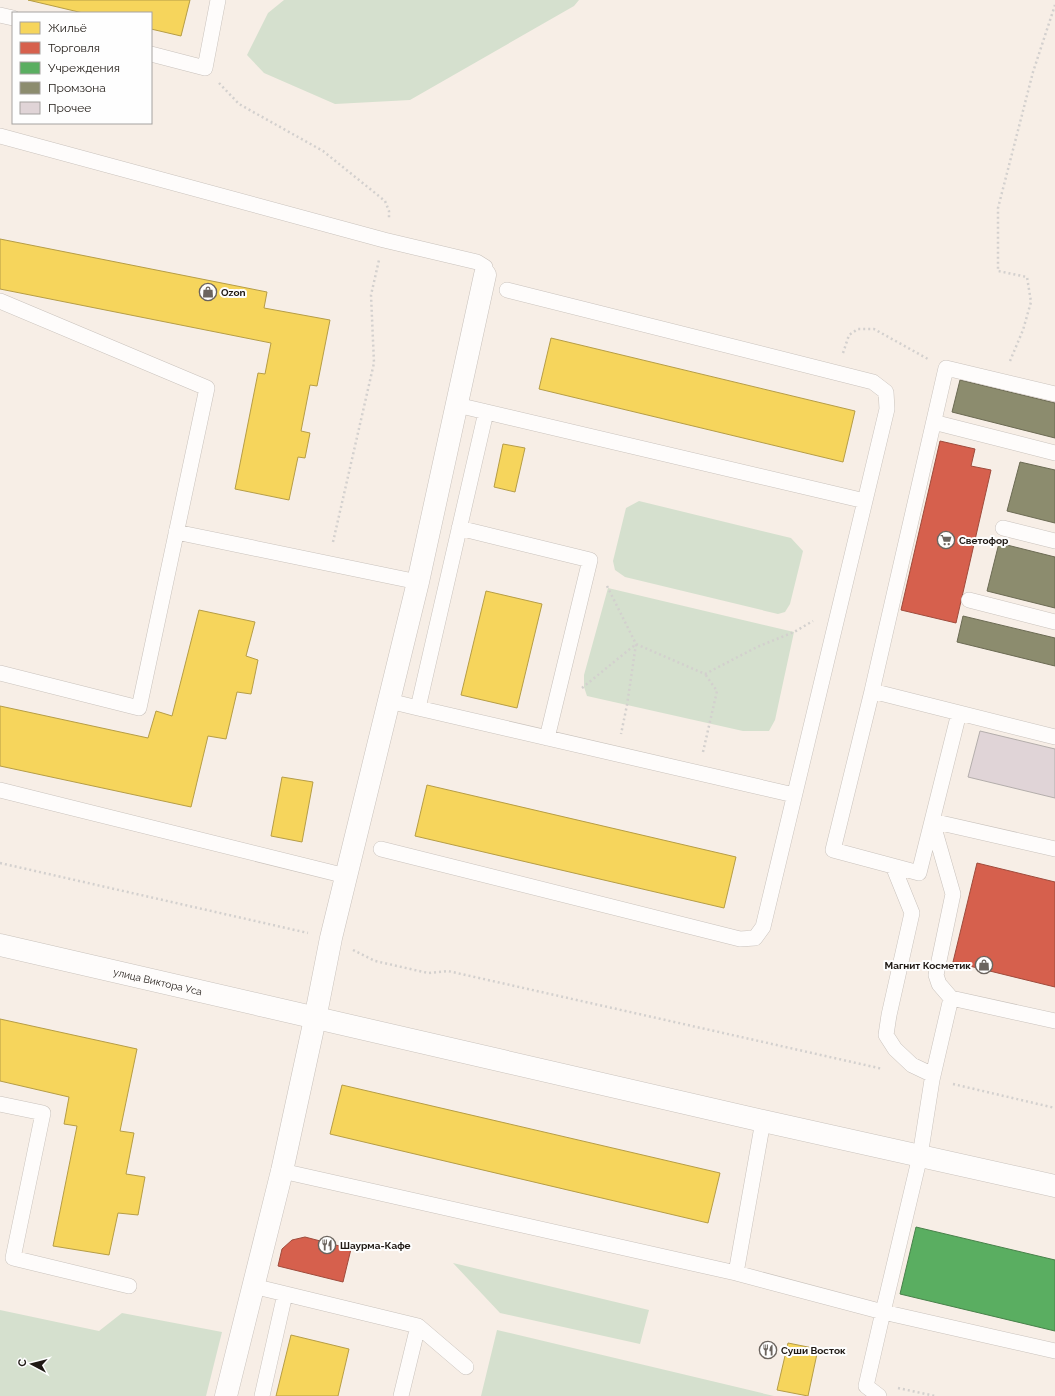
<svg xmlns="http://www.w3.org/2000/svg" width="1055" height="1396" font-family="Raleway,sans-serif">
<style>
.green{fill:#d5e0ce}
.homes{fill:#f6d55c;stroke:#b69d46}
.shops{fill:#d6604d;stroke:#9f4b3c}
.public{fill:#5aae61;stroke:#48814a}
.industry{fill:#8c8c6e;stroke:#6b6a53}
.building{fill:#e0d4d7;stroke:#b3adab}
.lines{fill:none;stroke-linecap:round;stroke-linejoin:round}
.service-casing{stroke:#c9c2bc;stroke-width:16}
.minor-casing{stroke:#c9c2bc;stroke-width:23}
.path{stroke:#d3d0ce;stroke-width:2.5;stroke-dasharray:2 3;stroke-linecap:butt}
.service{stroke:#fefcfb;stroke-width:15}
.minor{stroke:#fefcfb;stroke-width:22}
.labels{text-anchor:middle;stroke-width:4;stroke-linejoin:round;paint-order:stroke}
.poi-label{font-size:10px;font-weight:bold;fill:#1f1914;stroke:#fefefe;text-anchor:start}
.street-label{font-size:10px;fill:#1f1914;stroke:#fefefe}
</style>
<rect width="100%" height="100%" fill="#f7eee6"/>
<path class="green" d="M284,0H579L574,6L410,100L335,104L264,73L247,55L268,13Z
M639,501L791,538L803,551L790,604L785,612L778,614L625,577L615,570L613,561L626,508Z
M608,588L794,632L775,720L769,731H743L587,696L584,687V675Z
M453,1263L649,1310L640,1344L500,1313Z
M0,1310L99,1331L122,1313L222,1332L206,1396H0Z
M497,1330L774,1396H481Z"/>
<path class="homes" d="M28,0H190L181,36L151,29V13H83Z
M0,239L267,292L264,308L330,320L317,386L310,385L301,431L310,433L305,458L298,457L289,500L235,489L258,373L265,374L271,343L0,289Z
M551,338L855,411L843,462L539,389Z
M503,444L525,448L515,492L494,487Z
M486,591L542,604L517,708L461,695Z
M199,610L255,622L246,656L258,660L251,694L237,692L226,739L208,736L191,807L0,766V706L148,738L156,711L172,716Z
M282,777L313,782L302,842L271,836Z
M427,785L736,857L724,908L415,836Z
M0,1019L137,1049L120,1131L134,1133L126,1174L145,1177L138,1215L118,1213L109,1255L53,1246L77,1126L64,1124L69,1097L0,1081Z
M342,1085L720,1173L708,1223L330,1134Z
M291,1335L349,1349L338,1396H276Z
M788,1343L818,1349L808,1396L777,1390Z"/>
<path class="shops" d="M940,441L975,449L971,466L991,470L956,623L901,610Z
M977,863L1055,882V987L953,962Z
M305,1237L351,1249L343,1282L278,1266L282,1249L292,1240Z"/>
<path class="public" d="M916,1227L1055,1260V1331L900,1294Z"/>
<path class="industry" d="M960,380L1055,403V438L952,412Z
M1020,462L1055,470V523L1007,511Z
M999,543L1055,557V608L987,591Z
M963,616L1055,638V666L957,642Z"/>
<path class="building" d="M980,731L1055,749V798L968,777Z"/>
<g class="lines">
<defs>
<path id="service" d="M0,15L13,18
M151,54L205,68L218,0
M0,136L384,240L477,262L485,267V275
M0,301L207,388L139,708L0,673
M457,405L865,501
M486,412L418,708L794,795
M941,424L1055,453
M459,528L590,560L547,738
M1003,528L1055,541
M176,532L418,582
M969,600L1055,622
M872,691L946,368L1055,394
M389,701L418,708
M959,713L919,873L833,850L872,691L1055,737
M0,790L346,876
M381,849L740,939L755,938L763,927L887,409L886,392L873,382L507,290
M893,866L912,913L889,1015L886,1035L895,1049L912,1065L933,1075
M951,998L1055,1021
M0,1104L43,1113L13,1258L129,1286
M282,1171L736,1273L883,1312L920,1156L932,1080L951,998L939,984L936,975L953,894L932,821L1055,849
M736,1273L763,1121
M253,1286L418,1326L401,1396
M418,1326L466,1367
M262,1396L285,1294
M879,1396L866,1386L883,1312L1055,1351"/>
<g id="minor">
<path id="s1" d="M0,945L763,1121L1055,1186"/>
<path d="M226,1396L282,1171L315,1019L331,938L418,582L485,275"/>
</g>
</defs>
<use href="#service" class="service-casing"/>
<use href="#minor" class="minor-casing"/>
<path class="path" d="M219,83L239,104L323,151L385,201L389,211V219
M843,353L849,335L858,329H874L928,359
M1010,361L1023,330L1031,302L1027,277L998,271V208L1033,72L1055,5
M333,542L374,363L371,295L379,260
M607,586L636,644L705,674L757,647L794,632L813,621
M582,688L636,644L627,705L621,734
M703,752L717,691L705,674
M0,863L308,933
M353,950L375,961L428,973L448,971L883,1069
M953,1084L1055,1108
M898,1388L935,1396"/>
<use href="#service" class="service"/>
<use href="#minor" class="minor"/>
</g>
<defs>
<symbol id="shop-ring" viewBox="-11 -11 22 22"><circle r="9.5" fill="#fefefe" stroke="#6b645e" stroke-width="1.5"/><path d="M-5-2.5h2.3a2.7 3.5 0 0 1 5.4 0H5L5.5 6h-11ZM-1.5-2.5h3a1.5 2.3 0 0 0-3 0Z" fill="#6b645e"/></symbol>
<symbol id="supermarket-ring" viewBox="-11 -11 22 22"><circle r="9.5" fill="#fefefe" stroke="#6b645e" stroke-width="1.5"/><path d="M-6-5.5h2.5l.6 2H6L4.5 2H-2.5L-4.4-4H-6ZM-1.5 3.2a1.3 1.3 0 1 0 .1 0ZM3 3.2a1.3 1.3 0 1 0 .1 0Z" fill="#6b645e"/></symbol>
<symbol id="restaurant-ring" viewBox="-11 -11 22 22"><circle r="9.5" fill="#fefefe" stroke="#6b645e" stroke-width="1.5"/><path d="M-5-6h1v4h1v-4h1v4h1v-4h1v5L-1.5 .5V6h-2V.5L-5-1ZM5-6V6H3V1.5H1.5Q1.5-4 5-6Z" fill="#6b645e"/></symbol>
</defs>
<g fill-rule="evenodd">
<use href="#shop-ring" x="198" y="282" width="20" height="20"/>
<use href="#supermarket-ring" x="936" y="530" width="20" height="20"/>
<use href="#shop-ring" x="974" y="955" width="20" height="20"/>
<use href="#restaurant-ring" x="317" y="1235" width="20" height="20"/>
<use href="#restaurant-ring" x="758" y="1340" width="20" height="20"/>
</g>
<g class="labels">
<g class="poi-label">
<text x="221" y="296">Ozon</text>
<text x="959" y="544">Светофор</text>
<text x="971" y="969" text-anchor="end">Магнит Косметик</text>
<text x="340" y="1249">Шаурма-Кафе</text>
<text x="781" y="1354">Суши Восток</text>
</g>
<g class="street-label">
<text dy="4" stroke="none"><textPath href="#s1" startOffset="162">улица Виктора Уса</textPath></text>
</g>
</g>
<rect x="12" y="12" width="140" height="112" fill="#fefefe" stroke="#a5a2a0"/>
<rect x="20" y="22" width="20" height="12" fill="#f6d55c" stroke="#a5a2a0"/>
<text x="48" y="32" font-size="12" fill="#1f1914">Жильё</text>
<rect x="20" y="42" width="20" height="12" fill="#d6604d" stroke="#a5a2a0"/>
<text x="48" y="52" font-size="12" fill="#1f1914">Торговля</text>
<rect x="20" y="62" width="20" height="12" fill="#5aae61" stroke="#a5a2a0"/>
<text x="48" y="72" font-size="12" fill="#1f1914">Учреждения</text>
<rect x="20" y="82" width="20" height="12" fill="#8c8c6e" stroke="#a5a2a0"/>
<text x="48" y="92" font-size="12" fill="#1f1914">Промзона</text>
<rect x="20" y="102" width="20" height="12" fill="#e0d4d7" stroke="#a5a2a0"/>
<text x="48" y="112" font-size="12" fill="#1f1914">Прочее</text>
<g transform="translate(32 1364) rotate(277)" stroke="#fefefe" stroke-width="3" paint-order="stroke">
<path d="M0-3L7 15L0 10L-7 15Z" fill="#1f1914"/>
<text y="-6" font-size="11" font-weight="bold" text-anchor="middle" fill="#1f1914">С</text>
</g>
</svg>
